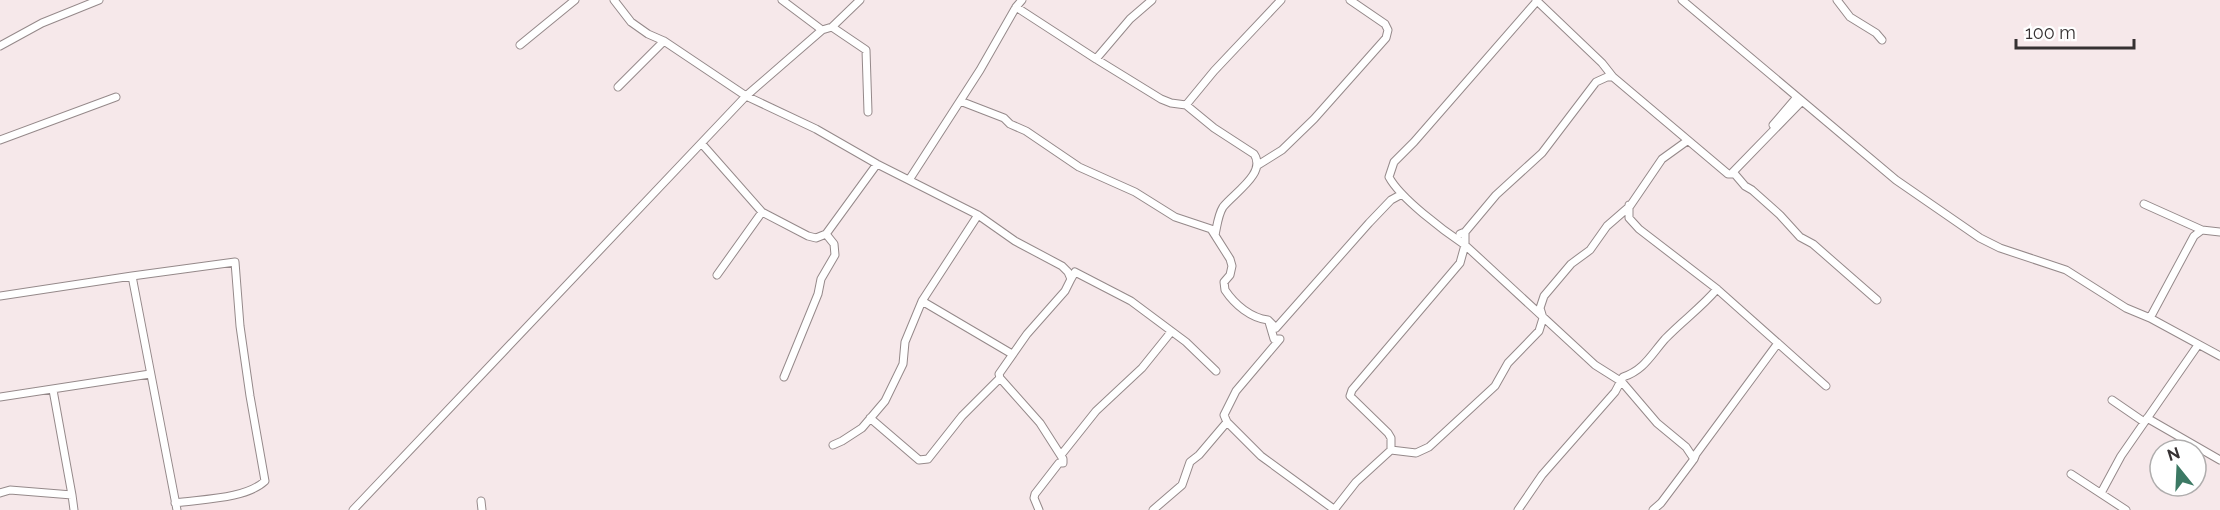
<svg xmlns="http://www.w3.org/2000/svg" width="2220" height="510" font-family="Raleway,sans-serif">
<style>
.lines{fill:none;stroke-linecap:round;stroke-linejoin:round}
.street-casing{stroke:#95898a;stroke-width:9}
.street{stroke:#fff;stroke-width:7}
</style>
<rect width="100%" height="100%" fill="#f6e8ea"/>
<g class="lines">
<defs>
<path id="street" d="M614,0L631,22L648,34L664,41L746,96L816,129L877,164L978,215L1015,241L1062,266L1068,272L1071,279L1065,291L1027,334L999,374L1000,378L962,416L928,459L919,460L870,418
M782,0L822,30L832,27L860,0
M1022,0L1016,7L980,70L960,101L1004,118L1010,124L1026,131L1079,167L1135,192L1175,217L1211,229L1230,259L1232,266L1230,275L1224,282L1225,290C1235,305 1251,318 1268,320L1276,328L1369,223L1391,200L1402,194
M1536,0L1602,63L1613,77L1728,174H1733L1732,173L1802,101
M1682,0L1896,180L1980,238L2000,248L2066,270L2126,308L2150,318L2220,356
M1837,0L1850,17L1876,33L1882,40
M1537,1L1414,142L1394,162L1389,177C1400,198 1444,231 1465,245L1595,365L1622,382L1657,423L1686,447L1694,459L1661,503L1653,510
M1016,7L1096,59L1161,99L1171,103L1186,105L1214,128L1254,154C1267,173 1234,193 1223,207C1218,215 1217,226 1215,235
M832,27L866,50L868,112
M520,45L575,0
M0,46L42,23L99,0
M1096,59L1130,19L1152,0
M618,87L664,41
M1186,105L1214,71L1281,0
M1773,125L1797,97
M0,140L116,97
M702,144L762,212L808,236L816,238L826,234L877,164
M1258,165L1282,150L1314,119L1386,38L1388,30L1385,24L1350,0
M1733,172L1745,186L1752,190L1780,215L1800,237L1813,244L1877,300
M909,180L960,101
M2144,204L2202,230
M1629,205V218L1639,229L1717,289L1826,386
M1460,234L1465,232L1496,195L1542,153L1596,82L1607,77H1613
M717,275L762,212
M1071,279L1075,272L1131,301L1186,342L1216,371
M0,296L132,276
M922,301L1012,354
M2150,318L2194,236L2202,230L2220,232
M1269,322L1274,339H1280L1236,391L1224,415L1227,422L1261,456L1335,510
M784,377L818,294L821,279L835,255L834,244L826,234
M1000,378L1040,423L1063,459V463H1059L1035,494L1034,498L1039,510
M53,390L72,495
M0,397L150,374
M2112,400L2144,422
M2147,418L2220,460
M833,445L842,441L862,428L885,401L903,364L905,342L922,301L978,215
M1391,450L1416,453L1429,447L1495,386L1508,363L1539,331L1543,318L1540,308L1544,296L1571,264L1590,250L1607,226L1630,206L1662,159L1687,141
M1061,455L1096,411L1142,368L1171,332
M1694,459L1696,454L1778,343
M2071,474L2126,510
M0,493L10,490L72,495L74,510
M2101,493L2121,456L2198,345
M481,501L482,510
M175,503C201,499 246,499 265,481L250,396L240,326L235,262L132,276L177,510
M353,510L746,96L822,30
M1153,510L1182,485L1190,462L1199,455L1227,422
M1334,510L1356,482L1391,450V438L1388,433L1350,396L1352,390L1460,263L1465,245V232
M1518,510L1542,475L1615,392L1623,377C1644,370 1651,355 1665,339C1682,321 1701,308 1717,289"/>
</defs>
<use href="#street" class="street-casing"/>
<use href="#street" class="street"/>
</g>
<g transform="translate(2178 468) rotate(342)"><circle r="28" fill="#ffffff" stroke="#afadad" stroke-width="1.5"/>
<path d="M0-4.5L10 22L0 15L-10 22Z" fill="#3c7964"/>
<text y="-9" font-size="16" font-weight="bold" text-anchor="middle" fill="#363132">N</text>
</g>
<path d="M2016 39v9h118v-9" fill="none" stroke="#363132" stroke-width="3"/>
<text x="2025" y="39" font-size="18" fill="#363132" stroke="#ffffff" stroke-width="4.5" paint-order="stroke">100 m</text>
</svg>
